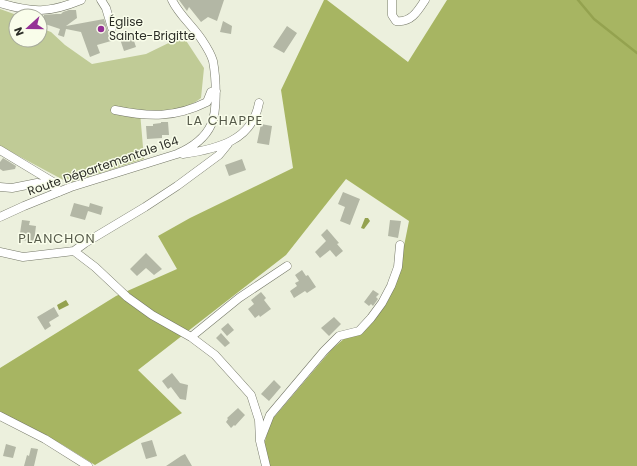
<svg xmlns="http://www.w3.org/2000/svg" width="637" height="466" font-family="Poppins,sans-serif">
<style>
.green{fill:#c0cb96}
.forest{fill:#a7b562}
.water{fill:#94a24f}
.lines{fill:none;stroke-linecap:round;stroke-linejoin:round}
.stream{stroke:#94a24f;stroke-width:2.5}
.building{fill:#b3b7a5}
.minor-casing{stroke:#757868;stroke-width:9}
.minor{stroke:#fff;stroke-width:8}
.poi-dot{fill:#953096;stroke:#f9fdea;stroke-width:1.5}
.labels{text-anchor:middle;stroke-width:3;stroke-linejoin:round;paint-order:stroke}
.poi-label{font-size:12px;fill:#2c2e27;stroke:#f9fdea;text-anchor:start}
.street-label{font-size:12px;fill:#2c2e27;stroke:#f9fdea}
.neighbourhood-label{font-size:13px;letter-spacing:1px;fill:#565a4a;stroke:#f9fdea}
</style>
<rect width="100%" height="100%" fill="#ecf0dd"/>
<path class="green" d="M0,9L14,14L16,17V40H40V28L51,32L65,45L92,64L146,54L183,36L204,68L201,98C183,113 162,111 140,112L144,159L69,183L0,146Z"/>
<path class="forest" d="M324,0H327L408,62L447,0H637V466H270L264,445L270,422L332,349L345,338L362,334L382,309L397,281L409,221L346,179L286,255L138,370L182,413L95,465L63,445L0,412V368L116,296L177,269L158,236L190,218L293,168L281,90Z"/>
<path class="water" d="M365,218H368L370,221L364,229L361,228Z
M66,300L69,305L59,310L57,305Z"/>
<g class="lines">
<path class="stream" d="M578,0L594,19L637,53"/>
</g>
<path class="building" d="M179,0H224L217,21L208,17L201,22L189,7L187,11Z
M69,10H76L77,18L66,26L104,19L111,41L97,45L100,53L90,57L81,32L66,29L64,37L58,35L60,29L42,23L44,15L56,14H61L63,12Z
M223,21L232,26L231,34L220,32Z
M287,26L297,33L284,53L273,47Z
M132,35L136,47L124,51L120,39Z
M161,122H168L169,135H162V138L147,139L146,126H153V124L161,123Z
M261,124L272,126L269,145L257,143Z
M3,158L16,166L15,169L3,171L0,169V162Z
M242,159L246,170L229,176L225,165Z
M343,192L360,199L350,225L340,221L345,207L338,204Z
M74,203L89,207L90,203L103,207L101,215L88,211L85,220L70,216Z
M22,220L30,221L29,225L36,226L34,241L19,240Z
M390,220L401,221L398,238L388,236Z
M327,229L339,243L337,244L343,251L336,257L330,250L320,258L315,252L326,241L321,235Z
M146,253L162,269L154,275L146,268L137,276L130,269Z
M302,270L306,276L308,275L316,287L307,293L305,291L294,298L290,291L297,286L295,283L299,281L295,275Z
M373,290L379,294L376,297L378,299L373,306L371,304L369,306L364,302Z
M261,292L266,298L264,300L271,309L260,317L259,315L255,318L248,309L254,304L251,300Z
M54,307L59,316L49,322L51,326L45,330L37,317Z
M334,317L341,324L329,336L321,328Z
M228,323L234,330L227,336L221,329Z
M221,333L230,343L225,347L216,338Z
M172,373L180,383L188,385L186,400L180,399L171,387L168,389L162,381Z
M274,380L281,387L269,401L261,394Z
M238,408L245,415L235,426L234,425L231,428L226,422L228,419L227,418Z
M152,440L157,456L146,459L141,443Z
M6,444L16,447L13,458L3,456Z
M31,448L38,449L34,466H24L27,455L29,456Z
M185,454L192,466H166L181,456Z"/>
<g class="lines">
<defs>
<path id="minor" d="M101,0L106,8L112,28
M392,0V15L396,21C411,23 418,11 425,0
M0,3C33,13 49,13 81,0
M115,110C149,117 175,118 207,102L211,92L216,91
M0,150L53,182L59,192
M183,154C217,149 252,141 259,103
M0,187L12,188L37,183L56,187
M0,217L24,206L71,187L177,154C191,148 204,140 211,125C218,111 216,77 213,61C211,54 206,46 202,40C193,26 179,15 172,0
M74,251L95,267L127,297L152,315L191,337L215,355L234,376L251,395L259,420L260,441L266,466
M0,252L23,257L74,251L85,243L145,207L177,186L219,155L228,144
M191,337L239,298L287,266
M0,416L45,439L88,466
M261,438L270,415L324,351L339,336L359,331L371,318L382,303L391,286L398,267L400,245"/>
</defs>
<use href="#minor" class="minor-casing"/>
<use href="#minor" class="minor"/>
</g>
<circle class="poi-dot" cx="101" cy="29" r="4"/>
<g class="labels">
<g class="poi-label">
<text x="109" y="26">Église<tspan x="109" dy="14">Sainte-Brigitte</tspan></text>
</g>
<g class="street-label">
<text transform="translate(103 166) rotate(-19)" y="4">Route Départementale 164</text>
</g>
<g class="neighbourhood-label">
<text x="225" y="125">LA CHAPPE</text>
<text x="57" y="243">PLANCHON</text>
</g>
</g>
<g transform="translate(28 28) rotate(249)"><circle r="19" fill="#f9fdea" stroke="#a7aa9c"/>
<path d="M0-3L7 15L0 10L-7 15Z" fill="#953096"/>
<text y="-6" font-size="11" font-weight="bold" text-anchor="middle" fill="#2c2e27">N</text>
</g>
</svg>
